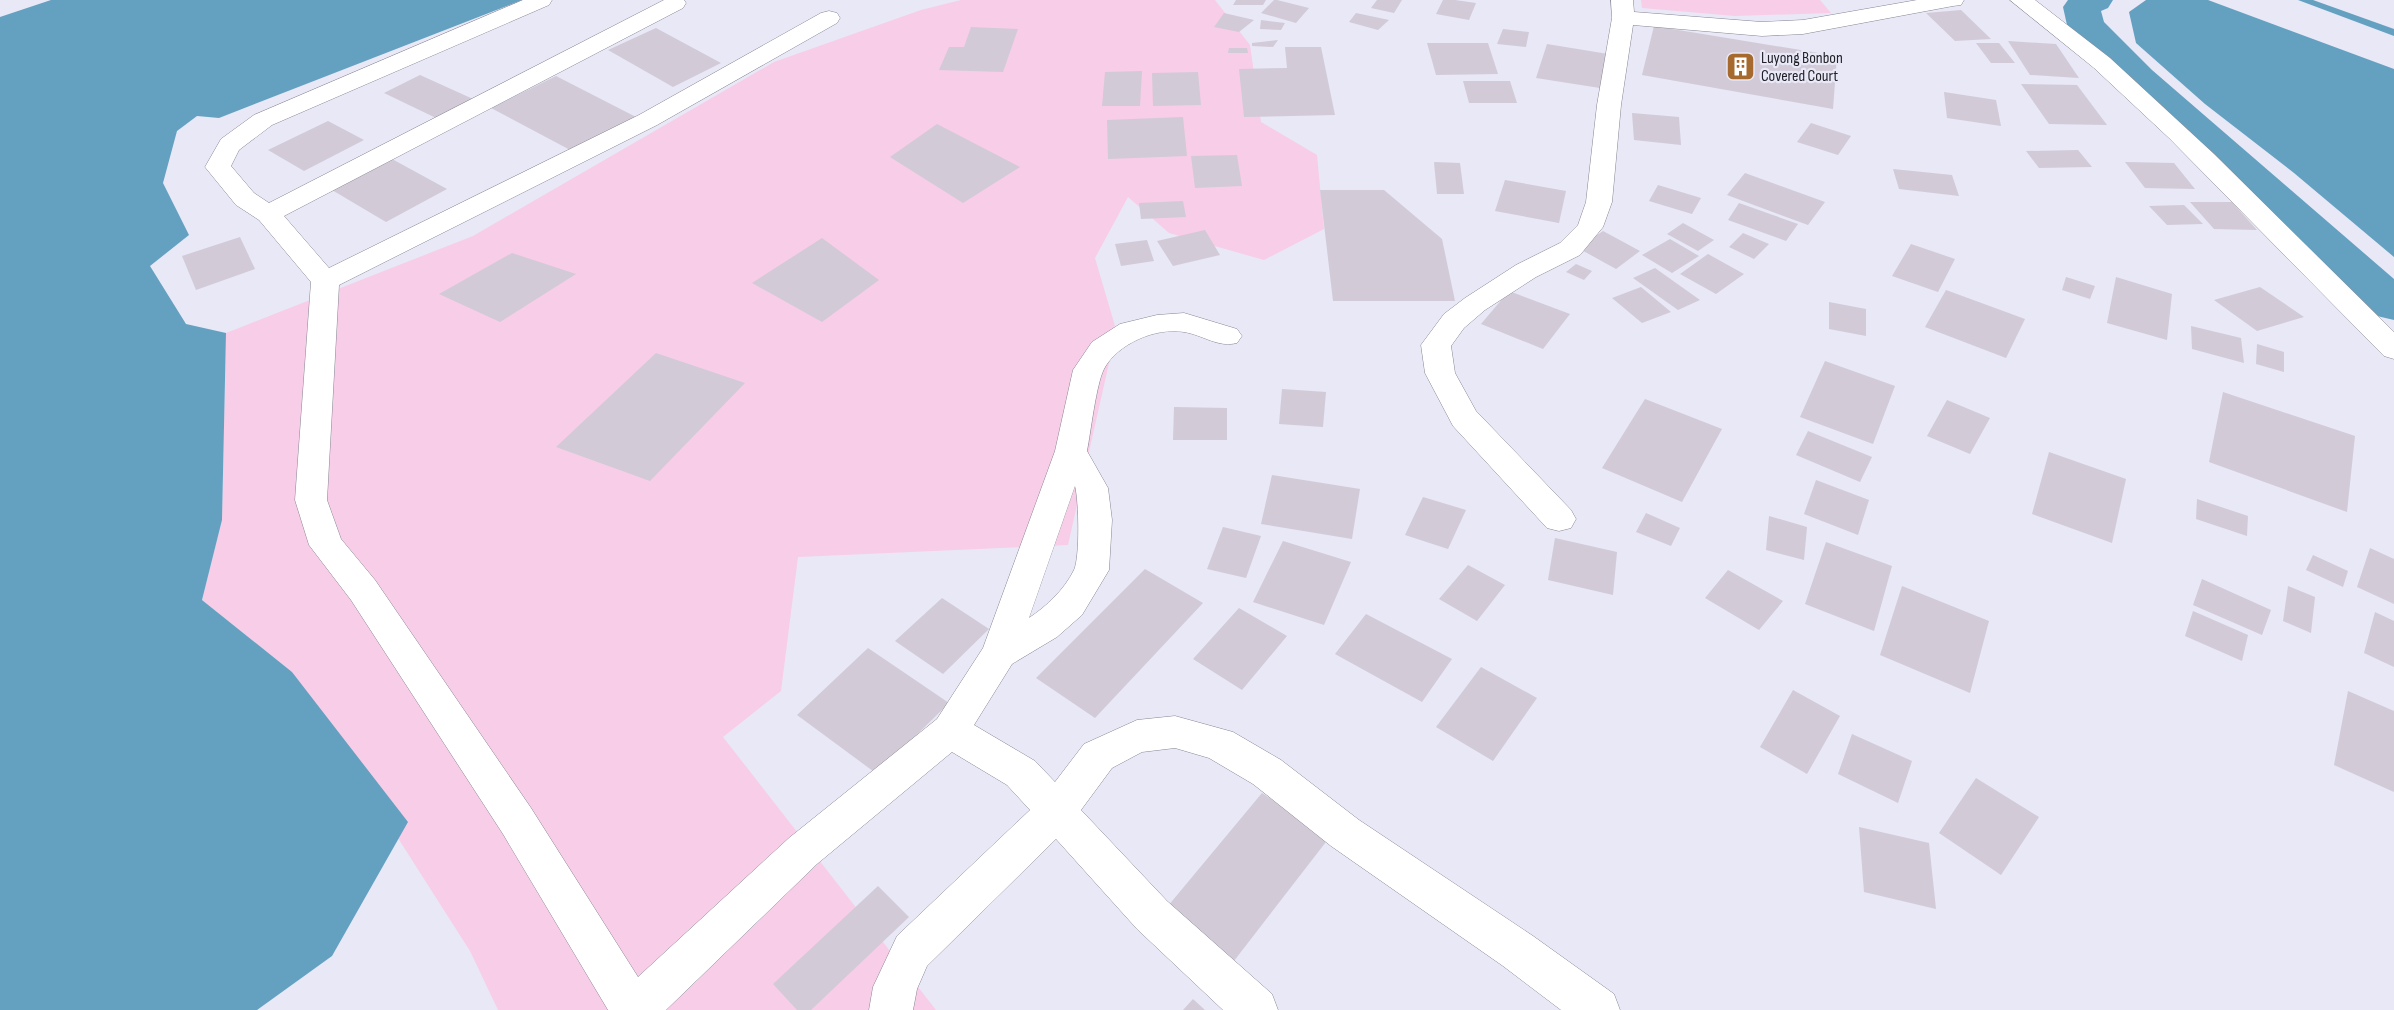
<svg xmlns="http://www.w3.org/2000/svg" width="2394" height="1010" font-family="'Sofia Sans Condensed',sans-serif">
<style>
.green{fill:#f8cde7}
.water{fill:#64a1c1}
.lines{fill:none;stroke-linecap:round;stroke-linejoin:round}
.stream{fill:#64a1c1;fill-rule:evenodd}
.canal{fill:#64a1c1;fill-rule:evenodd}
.building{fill:#d2cad7}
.minor-casing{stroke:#868693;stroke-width:1}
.minor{fill:#fff;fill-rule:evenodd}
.labels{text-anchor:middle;stroke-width:4.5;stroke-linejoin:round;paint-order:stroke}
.far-poi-label{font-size:16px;fill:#232228;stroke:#e8e8f7;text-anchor:start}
</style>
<rect width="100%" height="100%" fill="#e8e8f7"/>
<path class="green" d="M961,0H1215L1250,45L1261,122L1317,155L1324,229L1264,260L1169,233L1128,197L1095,258L1115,326L1112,332L1114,341L1068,545L798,557L781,691L723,737L936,1010H498L470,951L292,672L202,600L222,520L226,333L473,236L774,62L921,10Z
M1641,0H1820L1831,13L1735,16L1642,8Z"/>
<path class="water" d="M51,0H522L219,118L197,116L177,131L163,183L189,235L150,266L186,324L226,333L222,520L202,600L292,672L408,822L332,956L257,1010H0V17Z
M2146,0H2208L2394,69V257L2294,173L2205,104L2136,43L2129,12Z"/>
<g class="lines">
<path class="stream" d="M2298,0H2313L2394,29V36Z"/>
<path class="canal" d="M2068,0H2113L2108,8L2101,11L2104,22L2152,70L2394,279V320L2377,316L2124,86L2073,33L2067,25L2063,7Z"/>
</g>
<path class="building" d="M1236,0H1266L1263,5H1233Z
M1274,0H1277L1309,8L1296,23L1261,13Z
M1377,0H1402L1394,13L1371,8Z
M1443,0H1455L1476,3L1469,20L1436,14Z
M1961,10L1991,39L1955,41L1926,13Z
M1224,13L1254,20L1239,32L1214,27Z
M1356,13L1389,20L1378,30L1349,22Z
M1261,20L1285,23L1281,30L1260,29Z
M1654,26L1837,56L1833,109L1642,75Z
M971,27L1018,29L1003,72L939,70L949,47H964Z
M656,28L721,63L673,87L608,50Z
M1503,29L1529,32L1526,47L1497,44Z
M1278,40L1273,47L1252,46V43Z
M2008,41L2056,44L2079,78L2030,75Z
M1427,43H1488L1498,74L1436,75Z
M1976,43H1999L2015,63H1991Z
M1547,44L1608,54L1600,88L1536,78Z
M1285,47H1321L1335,115L1244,117L1239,69L1287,68Z
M1229,48H1247L1248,53H1228Z
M1142,71L1140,106H1102L1105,72Z
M1198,72L1201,105L1153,106L1152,73Z
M420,75L473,99L436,118L384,93Z
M556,76L636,117L572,151L491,108Z
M1463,81H1510L1517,103H1469Z
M2021,84L2077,85L2107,125L2049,124Z
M1944,92L1996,100L2001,126L1947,118Z
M1632,113L1679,117L1681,145L1634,140Z
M1183,117L1187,156L1108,159L1107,120Z
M328,121L364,140L304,171L268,150Z
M1811,123L1851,136L1838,155L1797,142Z
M937,124L1020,167L963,203L890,157Z
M2078,150L2092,167L2039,168L2026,151Z
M1237,155L1242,186L1195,188L1191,156Z
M392,159L447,189L386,222L332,190Z
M1434,162L1460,163L1464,194H1437Z
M2125,162L2174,163L2195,189L2145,188Z
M1893,169L1952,175L1959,196L1899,189Z
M1745,173L1825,202L1808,225L1727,195Z
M1505,180L1566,191L1559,223L1495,211Z
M1658,185L1701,198L1692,214L1649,201Z
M1320,190H1384L1442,239L1455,301H1333Z
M1183,201L1186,217L1141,219L1139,203Z
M2190,202H2232L2257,230L2214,229Z
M1739,203L1798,224L1786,241L1728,220Z
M2184,205L2203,224L2167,225L2149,206Z
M1683,223L1714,240L1698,251L1667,234Z
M1205,230L1220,255L1173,266L1157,241Z
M1603,231L1640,251L1616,269L1578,248Z
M1743,233L1769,244L1754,259L1729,247Z
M240,237L255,269L196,290L182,256Z
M822,238L879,280L822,322L752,283Z
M1670,239L1699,256L1672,273L1642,255Z
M1147,240L1154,261L1121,266L1115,244Z
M1911,244L1955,259L1938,292L1892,276Z
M512,253L576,274L500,322L439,294Z
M1708,254L1744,274L1716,294L1680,274Z
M1576,264L1592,271L1584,280L1566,272Z
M1655,268L1700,300L1678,310L1633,278Z
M2066,277L2095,286L2090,299L2062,290Z
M2116,277L2172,294L2167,340L2107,323Z
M1641,287L1671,312L1642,323L1612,298Z
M2260,287L2304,317L2257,331L2214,300Z
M1946,290L2025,319L2006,358L1925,327Z
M1509,291L1570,314L1543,349L1481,324Z
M1829,302L1866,309V336L1829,329Z
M2191,326L2241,338L2244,363L2192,349Z
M2257,344L2284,352V372L2256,364Z
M656,353L745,383L650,481L556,447Z
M1825,361L1895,386L1873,444L1800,417Z
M1282,389L1326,392L1323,427L1279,424Z
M2223,392L2355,436L2347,512L2209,462Z
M1645,399L1722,429L1682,502L1602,468Z
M1947,400L1990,418L1970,454L1927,436Z
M1174,407L1227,408V440H1173Z
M1808,431L1872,457L1860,482L1796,455Z
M2049,452L2126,479L2112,543L2032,514Z
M1272,475L1360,489L1352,539L1261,524Z
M1816,480L1869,500L1858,535L1804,514Z
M1423,497L1466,510L1448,549L1405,535Z
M2197,499L2248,516L2247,536L2196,519Z
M1646,513L1680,528L1671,546L1636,532Z
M1769,516L1807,527L1804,560L1766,550Z
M1223,527L1261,536L1246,578L1207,569Z
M1555,538L1617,552L1613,595L1548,580Z
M1283,541L1351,562L1324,625L1253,602Z
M1826,542L1892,566L1874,631L1805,604Z
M2370,548L2394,559V604L2357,587Z
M2313,555L2348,571L2343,587L2306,570Z
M1468,565L1505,585L1477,621L1439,599Z
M1145,569L1203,603L1095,718L1036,678Z
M1728,570L1783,601L1759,630L1705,598Z
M2202,579L2271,610L2262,635L2193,605Z
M1902,586L1989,621L1970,693L1880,655Z
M2288,586L2315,597L2311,633L2283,621Z
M942,598L989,629L943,674L895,641Z
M1239,608L1287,636L1242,690L1193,659Z
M2193,611L2248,635L2242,661L2185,636Z
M2375,612L2394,621V667L2364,653Z
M1366,614L1452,659L1422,702L1335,654Z
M868,648L949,703L877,774L797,715Z
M1481,667L1537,698L1493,761L1436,727Z
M1793,690L1840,716L1807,774L1760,747Z
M2348,691L2394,711V792L2334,765Z
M1852,734L1912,761L1898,803L1838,774Z
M1976,778L2039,817L2001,875L1939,833Z
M1262,793L1329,838L1227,970L1158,918Z
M1859,827L1929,843L1936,909L1864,892Z
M878,886L909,917L811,1010H797L773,984Z
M1193,999L1205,1010H1183Z"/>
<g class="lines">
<defs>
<path id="minor" d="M523,0H552L549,5L272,125L239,150L231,166L254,193L269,203L664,0H684L686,3L683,8L284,216L329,268L639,115L821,13L829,11L837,13L840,18L837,23L657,125L339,285L327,500L341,539L375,580L531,808L638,977L789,838L937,719L983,648L1055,451L1073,370L1092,342L1120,324L1157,315L1184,313L1237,329L1242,336L1237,343C1218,348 1203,335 1184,332C1156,327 1117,344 1104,369C1096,385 1091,431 1087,451L1108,488L1112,520L1109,570L1082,615L1057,637L1012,664L974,725L1035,761L1055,782L1084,744L1137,720L1175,716L1233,732L1281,760L1359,820L1533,936L1614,994L1620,1010H1561L1503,966L1331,846L1253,784L1209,758L1175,748L1142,752L1112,768L1081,810L1167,901L1272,994L1278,1010H1223L1137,929L1056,839L927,966L917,989L913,1010H869L873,987L897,936L1030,810L1007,785L952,752L817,864L666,1010H608L503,834L351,600L309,545L295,500L311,282L259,220L236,205L205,167L221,139L254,115ZM1075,486C1079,501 1080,557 1074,570C1064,590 1047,606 1029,618Z
M1611,0H1633L1634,12L1762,22L1803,20L1917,0H1964L1961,5L1953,6L1803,34L1762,36L1633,25L1621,105L1612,202L1603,227L1580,255L1536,277L1485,310L1464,328L1451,346L1455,373L1476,411L1571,510L1576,519L1571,528L1559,531L1547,528L1453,426L1425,373L1421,345L1444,314L1465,298L1516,265L1560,243L1578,225L1586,202L1597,105L1612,18Z
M2010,0H2035L2110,58L2214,154L2394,332V359L2384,356L2169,138L2094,68Z"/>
</defs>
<use href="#minor" class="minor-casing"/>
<use href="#minor" class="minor"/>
</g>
<defs>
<symbol id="building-square" viewBox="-11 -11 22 22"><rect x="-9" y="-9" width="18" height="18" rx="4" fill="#a76a2e" stroke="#e8e8f7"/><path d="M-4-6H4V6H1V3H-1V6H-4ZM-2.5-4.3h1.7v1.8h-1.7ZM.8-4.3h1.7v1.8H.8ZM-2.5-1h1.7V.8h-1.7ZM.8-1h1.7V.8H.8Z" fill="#fff"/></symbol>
</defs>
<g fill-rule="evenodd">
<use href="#building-square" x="1724" y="50" width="33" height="33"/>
</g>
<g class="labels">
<g class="far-poi-label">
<text x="1761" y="63">Luyong Bonbon<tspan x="1761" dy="18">Covered Court</tspan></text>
</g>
</g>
</svg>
